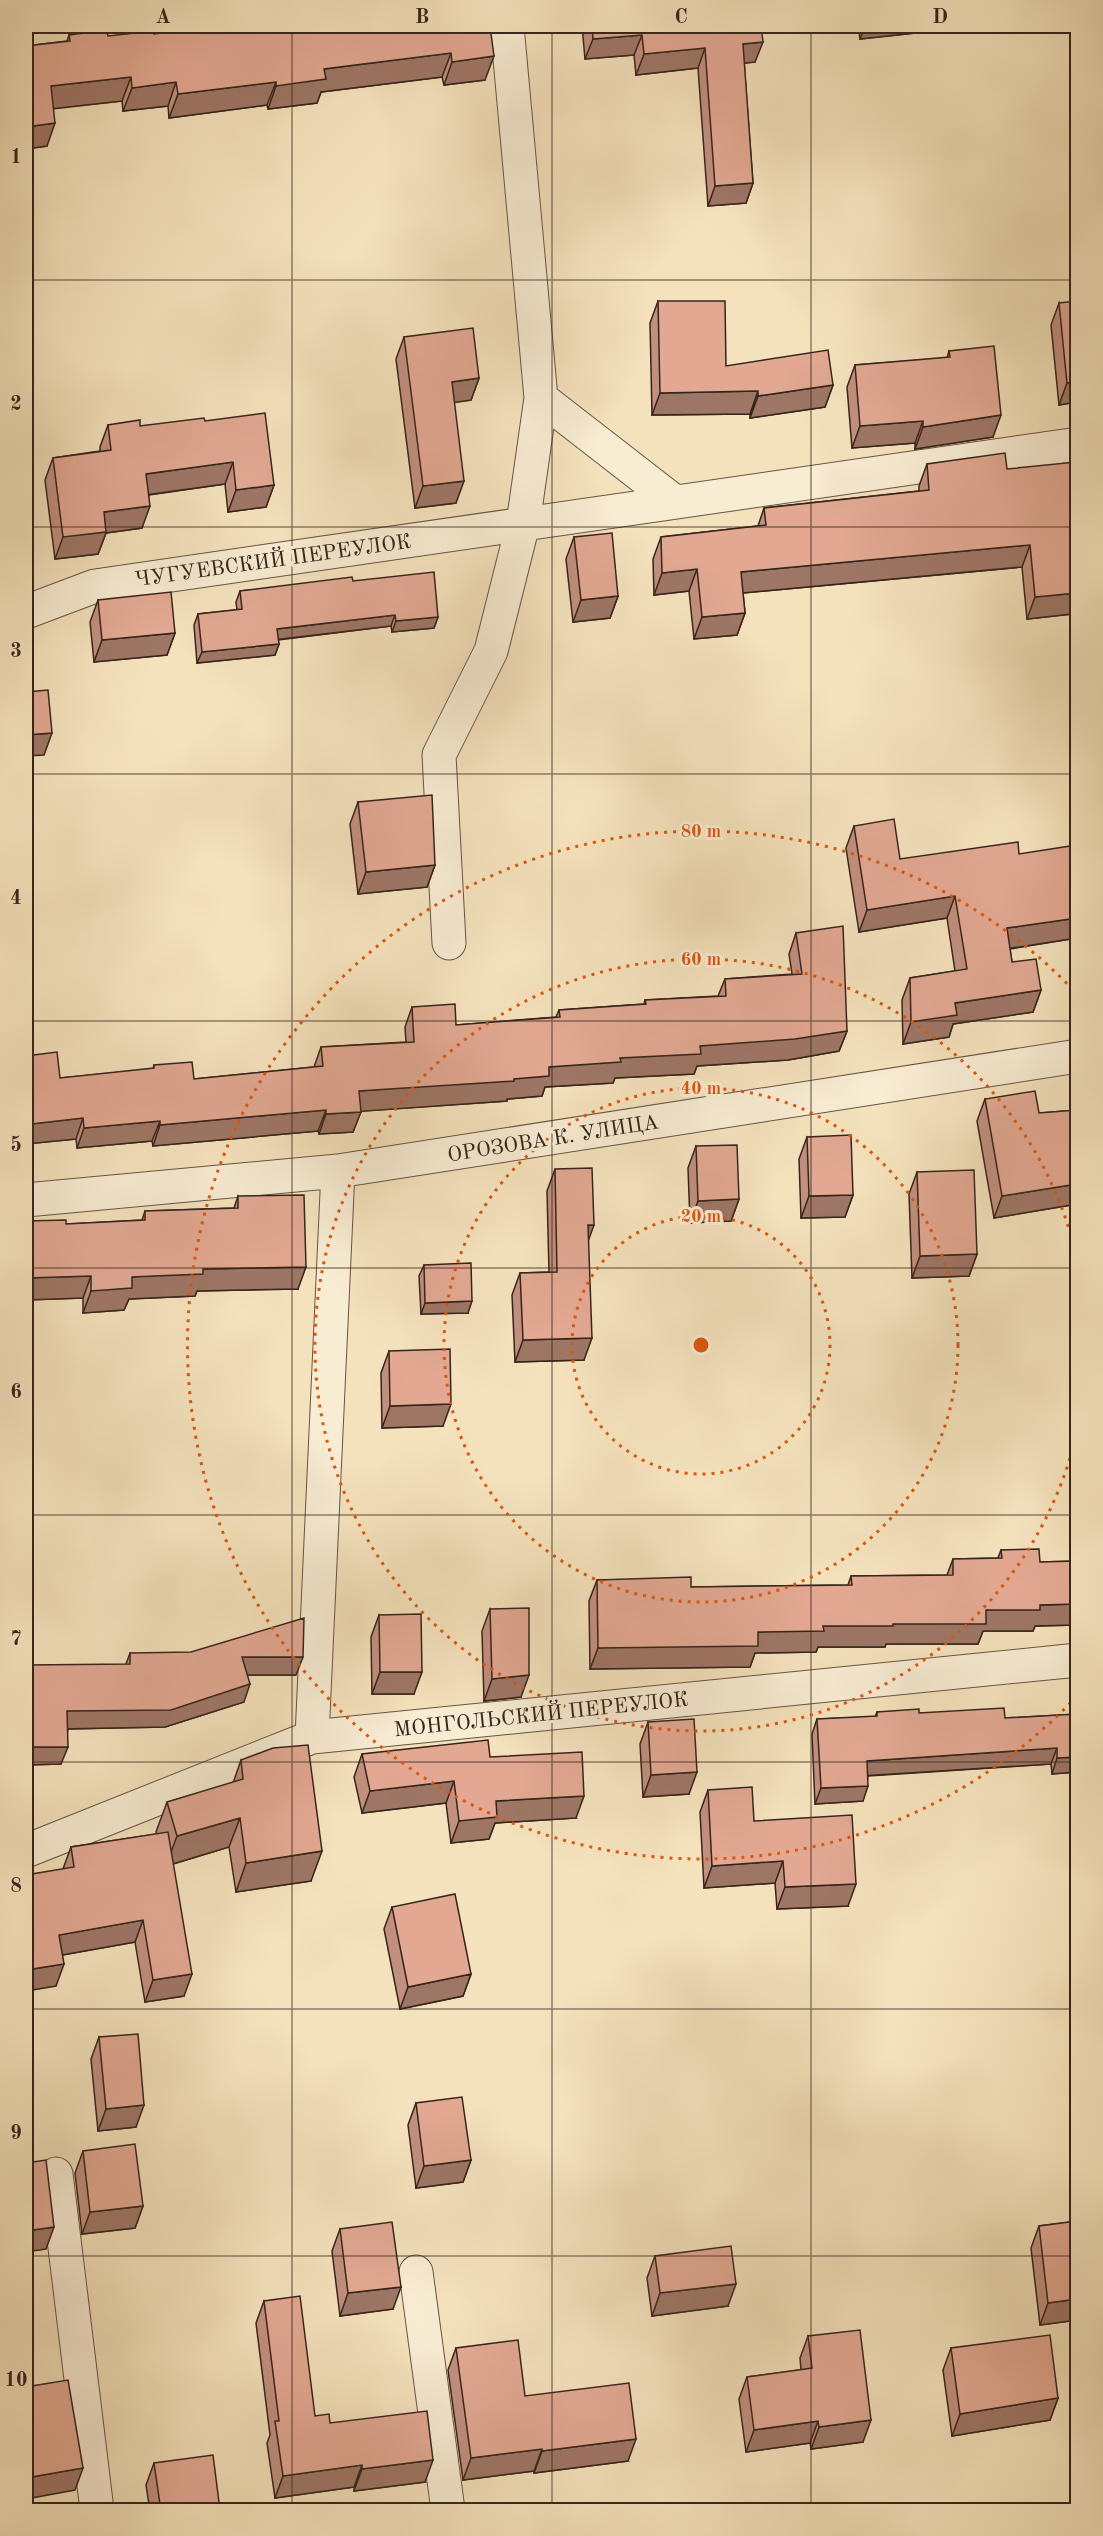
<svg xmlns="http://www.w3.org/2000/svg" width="1103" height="2536" font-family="'Old Standard TT',serif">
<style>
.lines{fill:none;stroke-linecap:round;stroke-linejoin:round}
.minor-casing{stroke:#665443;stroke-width:35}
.minor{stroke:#f8ecd3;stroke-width:33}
.wall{fill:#c2907e;stroke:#36241b;stroke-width:1.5}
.shaded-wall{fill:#9e7666;stroke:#36241b;stroke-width:1.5}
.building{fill:#e2a892;stroke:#36241b;stroke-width:1.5}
.grid{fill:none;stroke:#36241b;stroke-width:1.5;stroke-opacity:0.55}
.ring{fill:none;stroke:#df560d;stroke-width:3;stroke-dasharray:3 6}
.labels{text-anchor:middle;stroke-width:6;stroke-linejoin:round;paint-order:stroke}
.street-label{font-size:21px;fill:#36241b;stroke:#f8ecd3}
.centre{fill:#df560d;stroke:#f8ecd3;stroke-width:3}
.ring-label{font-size:18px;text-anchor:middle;font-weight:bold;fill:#df560d;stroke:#f8ecd3;stroke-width:6;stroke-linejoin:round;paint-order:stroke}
.neatline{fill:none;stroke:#36241b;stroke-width:2}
.grid-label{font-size:20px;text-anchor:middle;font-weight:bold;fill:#36241b}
</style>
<rect width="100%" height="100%" fill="#f4e2bc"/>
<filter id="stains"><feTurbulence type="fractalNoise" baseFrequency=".00333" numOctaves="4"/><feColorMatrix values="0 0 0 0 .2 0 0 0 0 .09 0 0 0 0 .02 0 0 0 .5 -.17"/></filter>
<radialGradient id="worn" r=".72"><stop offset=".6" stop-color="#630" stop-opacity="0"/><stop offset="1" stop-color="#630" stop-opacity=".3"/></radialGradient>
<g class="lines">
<defs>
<path id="minor" d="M507,26L541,398L675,502
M26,612L95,586L1078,444
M449,943L439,755L491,651L523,524L541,398
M26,1200L338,1171L1078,1056
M312,1737L338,1171
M26,1851L312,1737L1078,1660
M56,2174L97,2510
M416,2272L448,2510"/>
</defs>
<use href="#minor" class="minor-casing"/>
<use href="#minor" class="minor"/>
</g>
<path class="wall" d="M490,26L485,80L444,85L442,77L321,92L317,103L268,109L267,105L169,118L168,106L123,111L122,101L53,108L47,146L26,149V46L67,41L69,35L108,36L154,34Z
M582,26H761L755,62L744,63L753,183L746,203L708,206L698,68L636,75L634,55L585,59Z
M858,26H917L915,33L860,39Z
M658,301L726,366L833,385L825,407L750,418V414L652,415L650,323Z
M1059,303L1077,402L1059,405L1051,325Z
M404,337L479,378L471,400L454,402L456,503L415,508L396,359Z
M949,351L993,437L915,449V443L852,448L847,387L855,365L947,358Z
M205,421L274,485L266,507L228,512L225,484L149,495L142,528L106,533L98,554L55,559L45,480L53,458L100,451V447L108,425L140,426Z
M927,464L1007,469L1077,522L1074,533L1072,614L1027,619L1022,567L743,593L745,613L737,635L694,639L689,591L654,595L653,559L661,537L758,526L764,508L919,491V486Z
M574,537L618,596L610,618L573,622L566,559Z
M353,581L438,617L434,628L392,632L391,626L278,640L279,644L275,655L197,663L194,625L198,614L237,610L236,602L240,591Z
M98,600L175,633L167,655L94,662L90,622Z
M358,802L435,865L427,887L358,894L350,824Z
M854,826L900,859L1019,854L1077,938L1010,949L1012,962L1041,990L1033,1012L953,1024L949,1037L903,1044L902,1000L910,978L955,971L947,918L859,932L846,848Z
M796,933L847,1031L839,1051L788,1060L697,1066L694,1074L615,1078L613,1083L545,1087L542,1096L507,1099V1101L361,1111L353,1132L319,1134L318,1131L153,1146L152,1141L77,1148L76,1139L26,1144V1056L60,1078L153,1069L154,1065L194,1079L314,1067L321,1047L406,1042L405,1027L412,1007L456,1025L556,1017L559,1010L644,1004L645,1000L718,996L725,979L792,974L789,954Z
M985,1099L1039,1113L1077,1110V1204L994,1218L977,1121Z
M807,1137L853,1195L845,1217L801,1218L799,1159Z
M696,1146L739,1199L731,1221L690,1223L688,1168Z
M555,1169L584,1360L515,1362L512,1295L520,1273L549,1272L547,1191Z
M917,1172L977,1254L969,1276L912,1278L909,1194Z
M238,1196L298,1289L197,1291L195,1296L129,1299L124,1310L83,1313V1298L26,1300V1221L66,1224L142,1220L145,1211L234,1208Z
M424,1265L468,1313L421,1314L419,1276Z
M389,1351L443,1426L382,1428L381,1373Z
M1001,1550L1040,1562L1077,1561V1625L1035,1626L1033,1631H983L978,1644H886L885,1647H818L816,1652L755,1653L750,1667L590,1669L589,1601L597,1580L691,1587L848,1585L851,1576L947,1575L953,1559L998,1558Z
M490,1609L521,1697L484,1701L482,1631Z
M379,1615L414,1694H372L371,1637Z
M130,1653L296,1675H247L244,1702L165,1727L68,1729L61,1764L26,1765L126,1664Z
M877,1712L919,1713L1005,1718L1077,1714V1772L1052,1774L1051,1764L868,1776L863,1801L815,1804L812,1734L817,1719L875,1717Z
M648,1722L689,1794L643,1797L640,1744Z
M362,1754L490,1757L576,1818L495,1823L489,1839L451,1843L446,1803L362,1813L354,1777Z
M241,1760L311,1881L236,1892L229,1847L173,1864L184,1996L145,2002L135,1942L62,1955L56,1986L63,1869L71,1847L157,1834L156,1832L167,1802L233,1783Z
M708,1790L754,1821L848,1906L777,1909L775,1883L704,1888L700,1812Z
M392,1907L471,1974L463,1996L400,2009L384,1929Z
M99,2037L136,2127L98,2131L91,2059Z
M416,2103L471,2160L463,2182L416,2188L408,2125Z
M83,2151L143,2206L135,2228L82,2234L75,2173Z
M1077,2221V2320L1040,2325L1031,2248L1039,2226Z
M340,2229L393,2309L340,2316L332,2251Z
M655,2256L728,2306L652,2316L647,2278Z
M264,2301L315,2416L330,2423L425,2482L354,2491V2487L275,2498L267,2443L270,2435L256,2323Z
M808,2336L863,2442L811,2449L810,2443L746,2452L739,2399L747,2377L801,2370L800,2358Z
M456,2348L525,2396L628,2461L534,2473V2471L463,2480L448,2370Z
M951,2348L1058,2398L1050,2420L952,2436L943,2370Z
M154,2463L220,2511H150L146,2485Z"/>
<path class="shaded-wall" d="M865,26H917L915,33L860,39Z
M642,35L634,55L585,59L593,39Z
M763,42L755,62L736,64L743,44Z
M705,48L698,68L636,75L644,54Z
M451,53L442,77L321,92L317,103L268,109L276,86L324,69Z
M494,56L485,80L444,85L452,62Z
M131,77L122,101L42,110L51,86Z
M176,82L168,106L123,111L132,88Z
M276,82L267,105L169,118L178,94Z
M55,123L47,146L26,149V127Z
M753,183L746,203L708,206L715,186Z
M479,378L471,400L444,404L452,382Z
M1077,381V402L1059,405L1067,383Z
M833,385L825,407L750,418L758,396Z
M758,391L750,414L652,415L660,393Z
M1001,415L993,437L915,449L923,427Z
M923,421L915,443L852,448L860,426Z
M233,462L225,484L138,496L146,474Z
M464,481L456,503L415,508L423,486Z
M274,485L266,507L228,512L236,490Z
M150,506L142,528L106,533L98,554L55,559L63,537L104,512Z
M1077,512V522L1073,534L1072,513Z
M1030,545L1022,567L732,594L741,572Z
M697,569L689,591L654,595L662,573Z
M1077,593V598L1072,614L1027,619L1035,597Z
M618,596L610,618L573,622L581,600Z
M745,613L737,635L694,639L702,617Z
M395,615L391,626L273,640L277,629Z
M438,617L434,628L392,632L396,621Z
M175,633L167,655L94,662L102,640Z
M279,644L275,655L197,663L202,652Z
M52,733L44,755L26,756V735Z
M435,865L427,887L358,894L366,872Z
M955,896L947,918L859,932L867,910Z
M1077,918V938L999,950L1007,928Z
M1041,990L1033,1012L953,1024L949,1037L903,1044L911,1022L955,1003Z
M847,1031L839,1051L788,1060L697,1066L694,1074L615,1078L613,1083L545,1087L542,1096L507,1099V1101L352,1112L359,1091L514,1079L549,1067L620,1058L700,1046Z
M326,1110L318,1131L153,1146L160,1125Z
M361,1112L353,1132L319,1134L326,1114Z
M83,1118L76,1139L26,1144V1139L31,1124Z
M31,1120L26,1135V1121Z
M160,1121L152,1141L77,1148L84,1128Z
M1077,1184V1204L994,1218L1002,1196Z
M853,1195L845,1217L801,1218L809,1196Z
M739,1199L731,1221L690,1223L698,1201Z
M588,1225H594L586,1247Z
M977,1254L969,1276L912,1278L920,1256Z
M306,1267L298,1289L197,1291L195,1296L129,1299L124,1310L83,1313L91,1291L132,1277L203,1269Z
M91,1276L83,1298L26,1300V1278Z
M472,1301L468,1313L421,1314L425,1303Z
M592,1338L584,1360L515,1362L523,1340Z
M451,1404L443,1426L382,1428L390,1406Z
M1077,1604V1625L1035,1626L1033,1631H983L978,1644H886L885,1647H818L816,1652L755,1653L750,1667L590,1669L598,1648L823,1626L893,1624L986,1610L1040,1605Z
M242,1657H303L296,1675H235Z
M380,1672H422L414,1694H372Z
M529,1675L521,1697L484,1701L492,1679Z
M250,1684L244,1702L165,1727L61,1729L67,1711Z
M26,1747H68L61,1764L26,1765Z
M1057,1748L1051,1764L861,1776L867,1761Z
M1077,1757V1772L1052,1774L1057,1758Z
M697,1772L689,1794L643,1797L651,1775Z
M454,1781L446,1803L362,1813L370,1791Z
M868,1786L863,1801L815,1804L821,1788Z
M584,1796L576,1818L495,1823L489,1839L451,1843L459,1821L496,1801Z
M240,1818L229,1847L166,1866L177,1836Z
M322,1851L311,1881L236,1892L246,1863Z
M783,1861L775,1883L704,1888L712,1866Z
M856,1884L848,1906L777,1909L785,1887Z
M143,1920L135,1942L51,1957L59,1935Z
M64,1964L56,1986L26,1991V1970Z
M192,1974L184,1996L145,2002L153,1980Z
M471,1974L463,1996L400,2009L408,1987Z
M144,2105L136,2127L98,2131L106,2109Z
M471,2160L463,2182L416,2188L424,2166Z
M143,2206L135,2228L82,2234L90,2212Z
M54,2227L46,2249L26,2252V2231Z
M736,2284L728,2306L652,2316L660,2293Z
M401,2287L393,2309L340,2316L348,2293Z
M1077,2299V2320L1040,2325L1048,2303Z
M1058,2398L1050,2420L952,2436L960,2414Z
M871,2420L863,2442L811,2449L819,2427Z
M818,2421L810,2443L746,2452L754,2430Z
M636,2439L628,2461L534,2473L542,2451Z
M542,2449L534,2471L463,2480L471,2458Z
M433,2460L425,2482L354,2491L362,2469Z
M362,2465L354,2487L275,2498L283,2476Z
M83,2468L75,2490L26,2499V2478Z"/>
<path class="building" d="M223,26H490L494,56L452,62L451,53L324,69L326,79L276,86V82L178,94L176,82L132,88L131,77L51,86L55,123L26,127V46L70,41L69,35L107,30L108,36L154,31V34Z
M592,26H761L763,42L743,44L753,183L715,186L705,48L644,54L642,35L593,39Z
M658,301H725L726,366L828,350L833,385L758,396V391L660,393Z
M1077,301V381L1067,383L1059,303Z
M473,328L479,378L452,382L464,481L423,486L404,337Z
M994,346L1001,415L923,427V421L860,426L855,365L950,357L949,351Z
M265,413L274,485L236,490L233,462L146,474L150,506L104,512L106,532L63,537L53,458L111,450L108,425L140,420V426L204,418L205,421Z
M1005,453L1007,469L1076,462L1077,477V512L1072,513L1077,572V593L1035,597L1030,545L741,572L745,613L702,617L697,569L662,573L661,537L766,525L764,508L929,490L927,464Z
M612,533L618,596L581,600L574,537Z
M434,572L438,617L396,621L395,615L277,629L279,644L202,652L198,614L242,609L240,591L352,577L353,581Z
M171,592L175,633L102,640L98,600Z
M48,690L52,733L26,735V692Z
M432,795L435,865L366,872L358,802Z
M894,819L900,859L1018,842L1019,854L1077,845V918L1007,928L1012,962L1036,959L1041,990L955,1003L957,1015L911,1022L910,978L967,969L955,896L867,910L854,826Z
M843,926L847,1031L795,1039L700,1046L701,1054L620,1058L621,1062L549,1067V1076L514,1079V1081L359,1091L361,1112L326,1114V1110L160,1125V1121L84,1128L83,1118L31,1124V1120L26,1121V1056L57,1052L60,1078L154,1068V1065L192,1062L194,1079L323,1066L321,1047L414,1042L412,1007L455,1004L456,1025L560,1017L559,1010L646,1004L645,1000L726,996L725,979L802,974L796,933Z
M1035,1091L1039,1113L1077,1110V1184L1002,1196L985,1099Z
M851,1135L853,1195L809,1196L807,1137Z
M737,1145L739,1199L698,1201L696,1146Z
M592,1168L594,1225H588L592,1338L523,1340L520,1273L557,1272L555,1169Z
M974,1170L977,1254L920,1256L917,1172Z
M304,1195L306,1267L203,1269V1274L132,1277V1288L91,1291V1276L26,1278V1221L66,1220V1224L145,1220V1211L238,1208V1196Z
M471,1263L472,1301L425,1303L424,1265Z
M450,1349L451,1404L390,1406L389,1351Z
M1039,1549L1040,1562L1077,1561V1604L1040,1605V1610H986V1624H893V1626H823L824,1631L758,1632V1646L598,1648L597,1580L691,1577V1587L852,1585L851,1576L953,1575V1559L1002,1558L1001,1550Z
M529,1608V1675L492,1679L490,1609Z
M421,1614L422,1672H380L379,1615Z
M304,1618L303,1657H242L250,1684L171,1710L67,1711L68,1747H26V1665L130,1664V1653L191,1652Z
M1004,1708L1005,1718L1077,1714V1757L1057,1758V1748L867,1761L868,1786L821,1788L817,1719L877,1716V1712L919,1709V1713Z
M694,1719L697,1772L651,1775L648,1722Z
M488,1740L490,1757L582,1752L584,1796L496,1801L497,1817L459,1821L454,1781L370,1791L362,1754Z
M308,1745L322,1851L246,1863L240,1818L177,1836L167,1802L243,1779L241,1760L273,1748Z
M752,1787L754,1821L852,1815L856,1884L785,1887L783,1861L712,1866L708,1790Z
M168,1832L192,1974L153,1980L143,1920L59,1935L64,1964L26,1970V1875L74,1867L71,1847Z
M455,1894L471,1974L408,1987L392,1907Z
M138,2034L144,2105L106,2109L99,2037Z
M462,2097L471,2160L424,2166L416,2103Z
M135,2144L143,2206L90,2212L83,2151Z
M46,2160L54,2227L26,2231V2163Z
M1077,2221V2299L1048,2303L1039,2226Z
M392,2222L401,2287L348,2293L340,2229Z
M731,2246L736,2284L660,2293L655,2256Z
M300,2296L315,2416L329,2414L330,2423L427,2411L433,2460L362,2469V2465L283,2476L275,2421H279L264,2301Z
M860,2330L871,2420L819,2427L818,2421L754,2430L747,2377L812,2368L808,2336Z
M1050,2335L1058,2398L960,2414L951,2348Z
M518,2340L525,2396L629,2383L636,2439L542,2451V2449L471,2458L456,2348Z
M68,2380L83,2468L26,2478V2387Z
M213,2455L220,2510L161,2511L154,2463Z"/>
<path class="grid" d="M292,26V2510M552,26V2510M811,26V2510M26,280H1078M26,527H1078M26,774H1078M26,1021H1078M26,1268H1078M26,1515H1078M26,1762H1078M26,2009H1078M26,2256H1078"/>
<g class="ring">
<circle cx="701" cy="1345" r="129"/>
<circle cx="701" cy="1345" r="257"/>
<path d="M1077 1432A386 386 0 1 1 1077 1258"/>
<path d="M1077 1696A514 514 0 1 1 1077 994"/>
</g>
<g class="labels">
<g class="street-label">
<text transform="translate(273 560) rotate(-8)" y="7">ЧУГУЕВСКИЙ ПЕРЕУЛОК</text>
<text transform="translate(553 1138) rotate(-9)" y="7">ОРОЗОВА К. УЛИЦА</text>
<text transform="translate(541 1714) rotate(-6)" y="7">МОНГОЛЬСКИЙ ПЕРЕУЛОК</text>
</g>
</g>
<circle cx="701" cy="1345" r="9" class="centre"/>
<g class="ring-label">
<text x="701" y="837">80 m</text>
<text x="701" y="965">60 m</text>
<text x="701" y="1094">40 m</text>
<text x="701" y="1222">20 m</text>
</g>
<rect width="1103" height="2536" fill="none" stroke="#f4e2bc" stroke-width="66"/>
<rect x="33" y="33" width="1037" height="2470" class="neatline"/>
<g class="grid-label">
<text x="163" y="23">A</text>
<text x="422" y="23">B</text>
<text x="681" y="23">C</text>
<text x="940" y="23">D</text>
<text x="16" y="163">1</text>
<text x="16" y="410">2</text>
<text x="16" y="657">3</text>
<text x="16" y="904">4</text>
<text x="16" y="1151">5</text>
<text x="16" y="1398">6</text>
<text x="16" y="1645">7</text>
<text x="16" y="1892">8</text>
<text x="16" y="2139">9</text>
<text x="16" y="2386">10</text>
</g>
<rect width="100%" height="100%" filter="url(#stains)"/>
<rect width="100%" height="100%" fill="url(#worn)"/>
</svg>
